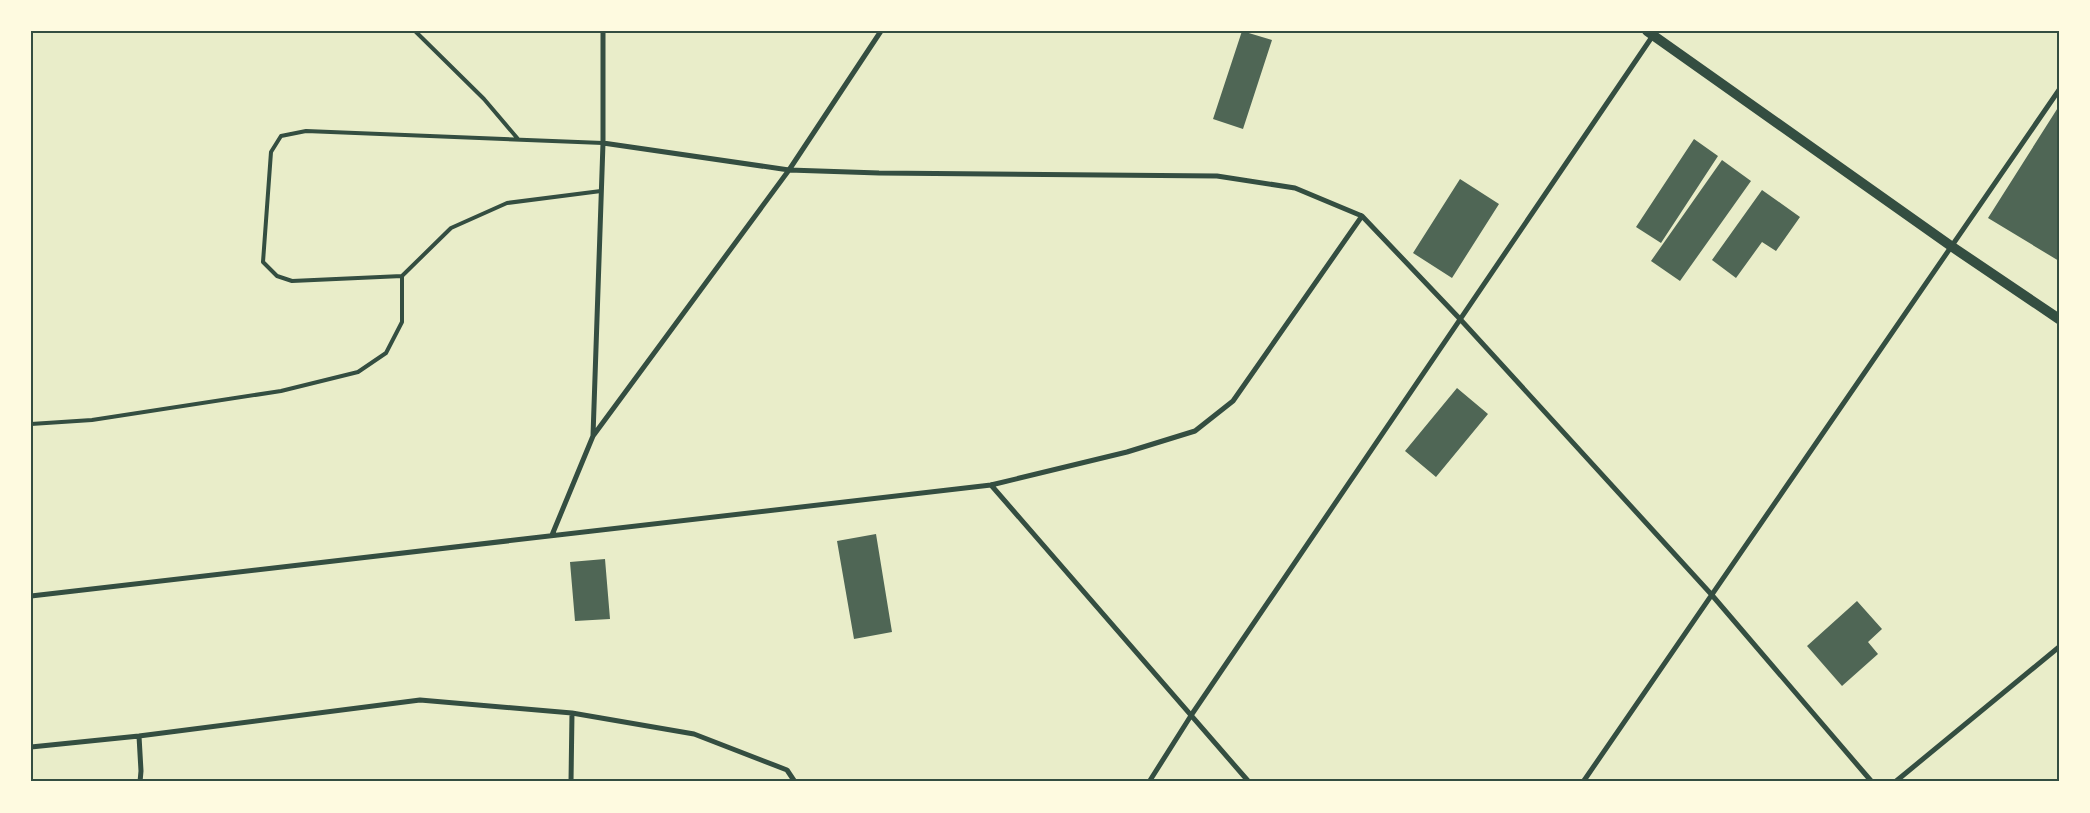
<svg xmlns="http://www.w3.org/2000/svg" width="2090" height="813" font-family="Raleway,sans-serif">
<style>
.building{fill:#4f6655}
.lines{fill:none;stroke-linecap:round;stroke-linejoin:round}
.service{stroke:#344e41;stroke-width:4}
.minor{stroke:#344e41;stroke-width:5}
.secondary{stroke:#344e41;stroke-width:10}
.neatline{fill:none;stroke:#344e41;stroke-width:2}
</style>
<rect width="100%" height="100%" fill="#e9edc9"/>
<path class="building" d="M1242,31L1272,40L1243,129L1213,119Z
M2059,106V261L1988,218Z
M1694,139L1718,156L1661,243L1636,227Z
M1722,160L1751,181L1680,281L1651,261Z
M1460,179L1499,204L1452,278L1413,253Z
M1762,190L1800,217L1776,251L1762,242L1736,278L1712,260Z
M1457,388L1488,414L1436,477L1405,451Z
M876,534L892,632L854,639L837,541Z
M605,559L610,619L575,621L570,562Z
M1857,601L1882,629L1868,642L1878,654L1842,686L1807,646Z"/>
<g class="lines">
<path class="service" d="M415,31L484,99L518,139
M601,191L507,203L451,228L402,276L292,281L277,276L263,262L271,152L281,136L306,131L603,143
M31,424L92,420L281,391L358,372L386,353L402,322V276"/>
<path class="minor" d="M603,143L789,170L879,173L1217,176L1295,188L1362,216L1460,319L1711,594L1872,782
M593,436L603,143V31
M991,485L1249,782
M552,535L593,436L789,170L881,31
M31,596L991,485L1127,452L1195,431L1233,401L1362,216
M139,736L141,771L140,782
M31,747L139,736L420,700L572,713L694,734L787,770L795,782
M571,782L572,713
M1149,782L1192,714L1656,31
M1583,782L2059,90
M1895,782L2059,647"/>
<path class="secondary" d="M1647,31L1951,246L2059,319"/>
</g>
<rect width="2090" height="813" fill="none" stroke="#fefae0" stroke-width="65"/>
<rect x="32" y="32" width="2026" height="748" class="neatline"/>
</svg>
